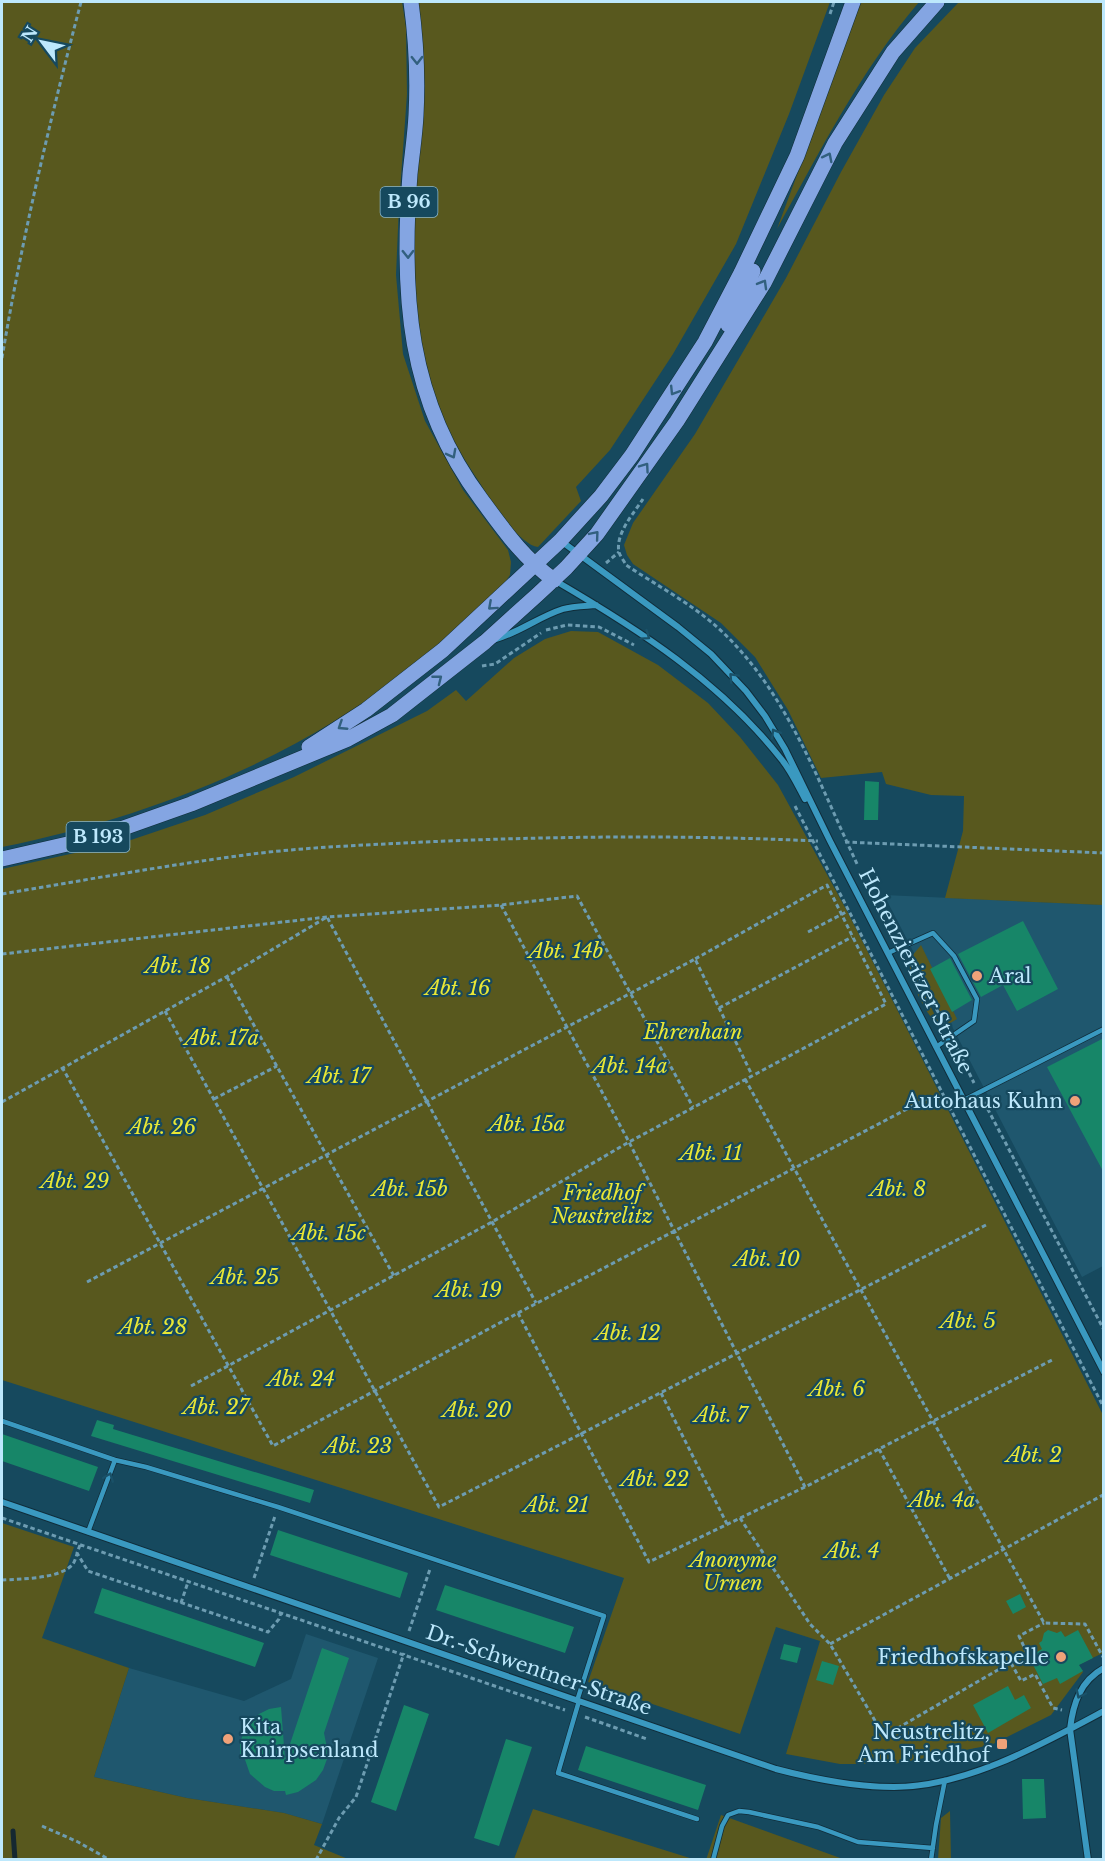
<svg xmlns="http://www.w3.org/2000/svg" width="1105" height="1861" font-family="'Libre Baskerville',serif">
<style>
.built{fill:#1f576e}
.green{fill:#58581e}
.lines{fill:none;stroke-linecap:round;stroke-linejoin:round}
.stream{stroke:#152831;stroke-width:5}
.building{fill:#178668}
.lane-casing{stroke:#102d3a;stroke-width:6}
.street-casing{stroke:#102d3a;stroke-width:8}
.primary-casing{stroke:#102d3a;stroke-width:16}
.path{stroke:#6d9cb1;stroke-width:3;stroke-dasharray:4.5 3;stroke-linecap:butt}
.lane{stroke:#3a99c0;stroke-width:4.5}
.street{stroke:#3a99c0;stroke-width:6}
.primary{stroke:#84a5e2;stroke-width:15}
.oneway{stroke:#32607f}
.oneway2{stroke:#1a5168}
.poi-dot{fill:#f0a279;stroke:#16495e;stroke-width:2}
.labels{text-anchor:middle;stroke-width:4.5;stroke-linejoin:round;paint-order:stroke}
.shield{fill:#16495e;stroke:#8bb8cd;stroke-width:1.5}
.shield-label{font-size:18px;font-weight:bold;fill:#bde8fc}
.park-label{font-size:20px;font-style:italic;fill:#e9e735;stroke:#16495e}
.street-label{font-size:20px;fill:#bde8fc;stroke:#16495e}
.poi-label{font-size:20px;fill:#bde8fc;stroke:#16495e;text-anchor:end}
</style>
<rect width="100%" height="100%" fill="#16495e"/>
<path class="built" d="M884,895L1103,905V1266L1082,1277Z
M306,1634L378,1658L322,1824L284,1813L187,1798L94,1777L129,1668L244,1701L291,1679Z"/>
<path class="green" d="M2,2H402L406,27L407,94L399,205L396,275L403,354L425,421L463,490L508,550L511,562L510,575L503,585C466,619 430,654 390,685C373,699 352,710 333,722C231,784 118,823 2,847Z
M418,2H830L789,114L736,244L673,354L610,450L576,487L581,501L538,547C521,545 495,508 486,493C468,464 447,435 435,402C410,335 411,258 415,187C417,158 422,130 424,101C426,72 420,32 418,2Z
M861,2H919C861,70 820,151 777,229Z
M959,2H1103V905L945,898L963,831L964,796L931,795L886,784L882,772L821,778L788,710L755,657L721,623L633,564L627,555L624,545L633,523L695,434L786,278L841,172L884,95L915,48Z
M571,631L598,632L658,665L708,703L740,737L778,785L847,911L1103,1415V1653L1078,1665L1083,1672L1051,1715L991,1745L894,1764H840L786,1754L820,1641L776,1627L740,1734L588,1682L624,1578L2,1380V869L125,842L205,815L294,777L427,711L456,690L466,701L514,658L545,639Z
M921,945L957,1019L947,1025L912,956Z
M910,966L940,1025C928,1020 908,979 910,966Z
M2,1523L74,1547L42,1638L129,1668L94,1777L187,1798L284,1813L322,1824L314,1845L348,1859H2Z
M533,1809L693,1859H514Z
M950,1811L951,1859H938L941,1818Z
M721,1815L843,1859L706,1860Z"/>
<g class="lines">
<path class="stream" d="M13,1831L15,1860"/>
</g>
<path class="building" d="M865,781L879,782L878,820H864Z
M1023,921L1058,989L1017,1011L1003,985L981,997L958,954Z
M950,958L972,1000L952,1012L930,969Z
M1104,1038V1173L1047,1067Z
M97,1420L114,1425L113,1429L314,1490L310,1503L91,1436Z
M2,1434L98,1467L89,1491L2,1461Z
M278,1530L408,1573L400,1598L270,1555Z
M445,1585L574,1627L565,1653L436,1610Z
M102,1588L264,1643L255,1667L94,1613Z
M1020,1594L1026,1607L1013,1614L1006,1601Z
M1048,1630L1057,1633L1061,1631L1065,1637L1078,1630L1093,1658L1079,1665L1083,1671L1060,1684L1057,1678L1043,1684L1029,1657L1042,1649L1039,1643L1042,1641L1044,1633Z
M784,1644L801,1648L797,1663L780,1659Z
M322,1648L349,1658L324,1733L327,1748V1759L323,1770L316,1780L298,1792L286,1795L285,1791H274L265,1787L250,1774L243,1754H240V1742L244,1732L250,1722L259,1714L269,1709L281,1707L285,1759Z
M822,1661L839,1666L833,1685L816,1680Z
M1008,1686L1015,1700L1024,1695L1031,1708L988,1733L973,1705Z
M404,1705L429,1714L396,1811L371,1802Z
M506,1739L532,1747L499,1846L474,1838Z
M586,1746L706,1785L698,1810L578,1770Z
M1022,1779H1044L1046,1818L1023,1819Z"/>
<g class="lines">
<defs>
<path id="lane" d="M888,953L933,933L954,956L977,999L974,1021L936,1047
M964,1100L1104,1029
M2,1421L115,1460L88,1532
M115,1460L146,1467L278,1507L604,1616L577,1701
M579,1701L558,1773L697,1819
M713,1860L722,1826L728,1815L739,1811L749,1812L818,1827L858,1842L933,1848
M931,1860L936,1825L945,1780"/>
<path id="street" d="M561,541L678,627L711,654L746,691L765,716L785,749L830,841L1104,1372
M554,580C638,629 721,682 782,760C791,771 798,786 805,799
M493,640C519,633 538,617 563,609C573,606 585,606 596,605
M2,1502L776,1769C814,1779 854,1787 894,1787C966,1787 1041,1745 1104,1711
M1088,1860L1070,1729C1073,1704 1080,1681 1104,1668"/>
<path id="primary" d="M411,2C416,39 418,77 416,115C415,135 412,154 410,174C401,293 407,400 481,499C504,530 522,557 554,580
M728,325L753,271
M309,747L366,710L443,650L560,541L601,496L632,455L705,342L741,273L797,156L853,2
M2,859L98,837L191,804L348,739L392,715L485,642L537,595L566,568L597,534L677,421L764,283L835,143L893,52L937,2"/>
</defs>
<use href="#lane" class="lane-casing"/>
<use href="#street" class="street-casing"/>
<use href="#primary" class="primary-casing"/>
<path class="path" d="M830,14L834,2
M2,358C22,238 50,120 81,2
M643,499C634,513 615,534 619,552C620,556 624,561 626,565C656,585 690,603 717,627C787,690 819,784 858,866
M606,563L619,552
M546,630L567,625L599,627L634,645
M482,666L495,664L541,633
M795,806L1104,1408
M845,842L1104,853
M2,894C85,880 168,865 252,854C309,847 367,845 424,842C555,836 687,835 818,841
M501,905L629,1142L805,1487
M808,932L848,911
M2,954L327,917L501,905L577,896L693,1107
M908,956L946,1027
M227,977L394,1276
M719,1008L852,937
M165,1011L439,1507L986,1225
M956,1046L974,1083
M62,1067L273,1446L518,1313L930,1097
M745,1079L1044,1623L1085,1624L1103,1657
M214,1099L277,1066
M2,1102L226,977L327,917L536,1303
M984,1102L1104,1330
M87,1282L695,959L752,1075
M518,1313L649,1562L805,1487L1052,1360
M191,1386L492,1222L629,1142L886,1004L827,885L695,959
M661,1393L727,1524
M879,1449L950,1579
M2,1518L565,1710
M740,1518L810,1624L830,1644L884,1736L1027,1653L1019,1636L1044,1623
M80,1545L77,1553L88,1571L268,1632L279,1619L281,1613
M254,1578L275,1516
M2,1580C20,1579 61,1579 73,1564C75,1561 76,1557 77,1554
M181,1603L188,1582
M409,1631L430,1569
M830,1644L1103,1495
M1011,1663L1021,1681L1035,1674L1053,1708L1062,1710
M585,1717L647,1739
M42,1826L78,1842L110,1860
M316,1860L339,1818L356,1797L404,1653"/>
<use href="#lane" class="lane"/>
<use href="#street" class="street"/>
<use href="#primary" class="primary"/>
</g>
<defs><path id="oneway-chevron" d="M-2-3.5L2.5 0L-2 3.5" fill="none" stroke-width="1.6" stroke-linecap="round" stroke-linejoin="round" transform="scale(1.5)"/></defs>
<g class="oneway">
<use href="#oneway-chevron" transform="translate(417 60) rotate(89)"/>
<use href="#oneway-chevron" transform="translate(828 157) rotate(-63)"/>
<use href="#oneway-chevron" transform="translate(408 254) rotate(89)"/>
<use href="#oneway-chevron" transform="translate(763 284) rotate(-60)"/>
<use href="#oneway-chevron" transform="translate(674 391) rotate(122)"/>
<use href="#oneway-chevron" transform="translate(452 454) rotate(62)"/>
<use href="#oneway-chevron" transform="translate(645 467) rotate(-55)"/>
<use href="#oneway-chevron" transform="translate(595 535) rotate(-50)"/>
<use href="#oneway-chevron" transform="translate(492 606) rotate(138)"/>
<use href="#oneway-chevron" transform="translate(438 679) rotate(-38)"/>
<use href="#oneway-chevron" transform="translate(342 726) rotate(147)"/>
</g>
<g class="oneway2">
<use href="#oneway-chevron" transform="translate(646 636) rotate(35)"/>
<use href="#oneway-chevron" transform="translate(733 677) rotate(-133)"/>
<use href="#oneway-chevron" transform="translate(775 733) rotate(-121)"/>
<use href="#oneway-chevron" transform="translate(109 1477) rotate(-69)"/>
<use href="#oneway-chevron" transform="translate(1080 1694) rotate(115)"/>
</g>
<g class="poi-dot">
<circle cx="977" cy="976" r="6"/>
<circle cx="1075" cy="1101" r="6"/>
<circle cx="1061" cy="1657" r="6"/>
<circle cx="228" cy="1739" r="6"/>
<rect x="996" y="1738" width="12" height="12" rx="3"/>
</g>
<g class="labels">
<g class="shield">
<rect x="380.5" y="187" width="57" height="30" rx="4.5"/>
<rect x="66.5" y="822" width="63" height="30" rx="4.5"/>
</g>
<g class="shield-label">
<text x="409" y="208">B 96</text>
<text x="98" y="843">B 193</text>
</g>
<g class="park-label">
<text x="566" y="958">Abt. 14b</text>
<text x="178" y="973">Abt. 18</text>
<text x="458" y="995">Abt. 16</text>
<text x="693" y="1039">Ehrenhain</text>
<text x="222" y="1045">Abt. 17a</text>
<text x="630" y="1073">Abt. 14a</text>
<text x="339" y="1083">Abt. 17</text>
<text x="527" y="1131">Abt. 15a</text>
<text x="162" y="1134">Abt. 26</text>
<text x="711" y="1160">Abt. 11</text>
<text x="75" y="1188">Abt. 29</text>
<text x="410" y="1196">Abt. 15b</text>
<text x="898" y="1196">Abt. 8</text>
<text x="602" y="1200">Friedhof<tspan x="602" dy="23">Neustrelitz</tspan></text>
<text x="329" y="1240">Abt. 15c</text>
<text x="767" y="1266">Abt. 10</text>
<text x="245" y="1284">Abt. 25</text>
<text x="469" y="1297">Abt. 19</text>
<text x="968" y="1328">Abt. 5</text>
<text x="153" y="1334">Abt. 28</text>
<text x="628" y="1340">Abt. 12</text>
<text x="301" y="1386">Abt. 24</text>
<text x="837" y="1396">Abt. 6</text>
<text x="216" y="1414">Abt. 27</text>
<text x="477" y="1417">Abt. 20</text>
<text x="721" y="1422">Abt. 7</text>
<text x="358" y="1453">Abt. 23</text>
<text x="1034" y="1462">Abt. 2</text>
<text x="655" y="1486">Abt. 22</text>
<text x="942" y="1507">Abt. 4a</text>
<text x="556" y="1512">Abt. 21</text>
<text x="852" y="1558">Abt. 4</text>
<text x="733" y="1567">Anonyme<tspan x="733" dy="23">Urnen</tspan></text>
</g>
<g class="street-label">
<text transform="translate(916 971) rotate(63)" y="7">Hohenzieritzer Straße</text>
<text transform="translate(539 1670) rotate(19)" y="7">Dr.-Schwentner-Straße</text>
</g>
<g class="poi-label">
<text x="989" y="983" text-anchor="start">Aral</text>
<text x="1063" y="1108">Autohaus Kuhn</text>
<text x="1049" y="1664">Friedhofskapelle</text>
<text x="240" y="1734" text-anchor="start">Kita<tspan x="240" dy="23">Knirpsenland</tspan></text>
<text x="990" y="1739">Neustrelitz,<tspan x="990" dy="23">Am Friedhof</tspan></text>
</g>
</g>
<rect width="1105" height="1861" fill="none" stroke="#bde8fc" stroke-width="6"/>
<g transform="translate(42 42) rotate(302)" stroke="#16495e" stroke-width="4.5" paint-order="stroke">
<path d="M0-4.5L10 22L0 15L-10 22Z" fill="#bde8fc"/>
<text y="-9" font-size="16" font-weight="bold" text-anchor="middle" fill="#bde8fc">N</text>
</g>
</svg>
